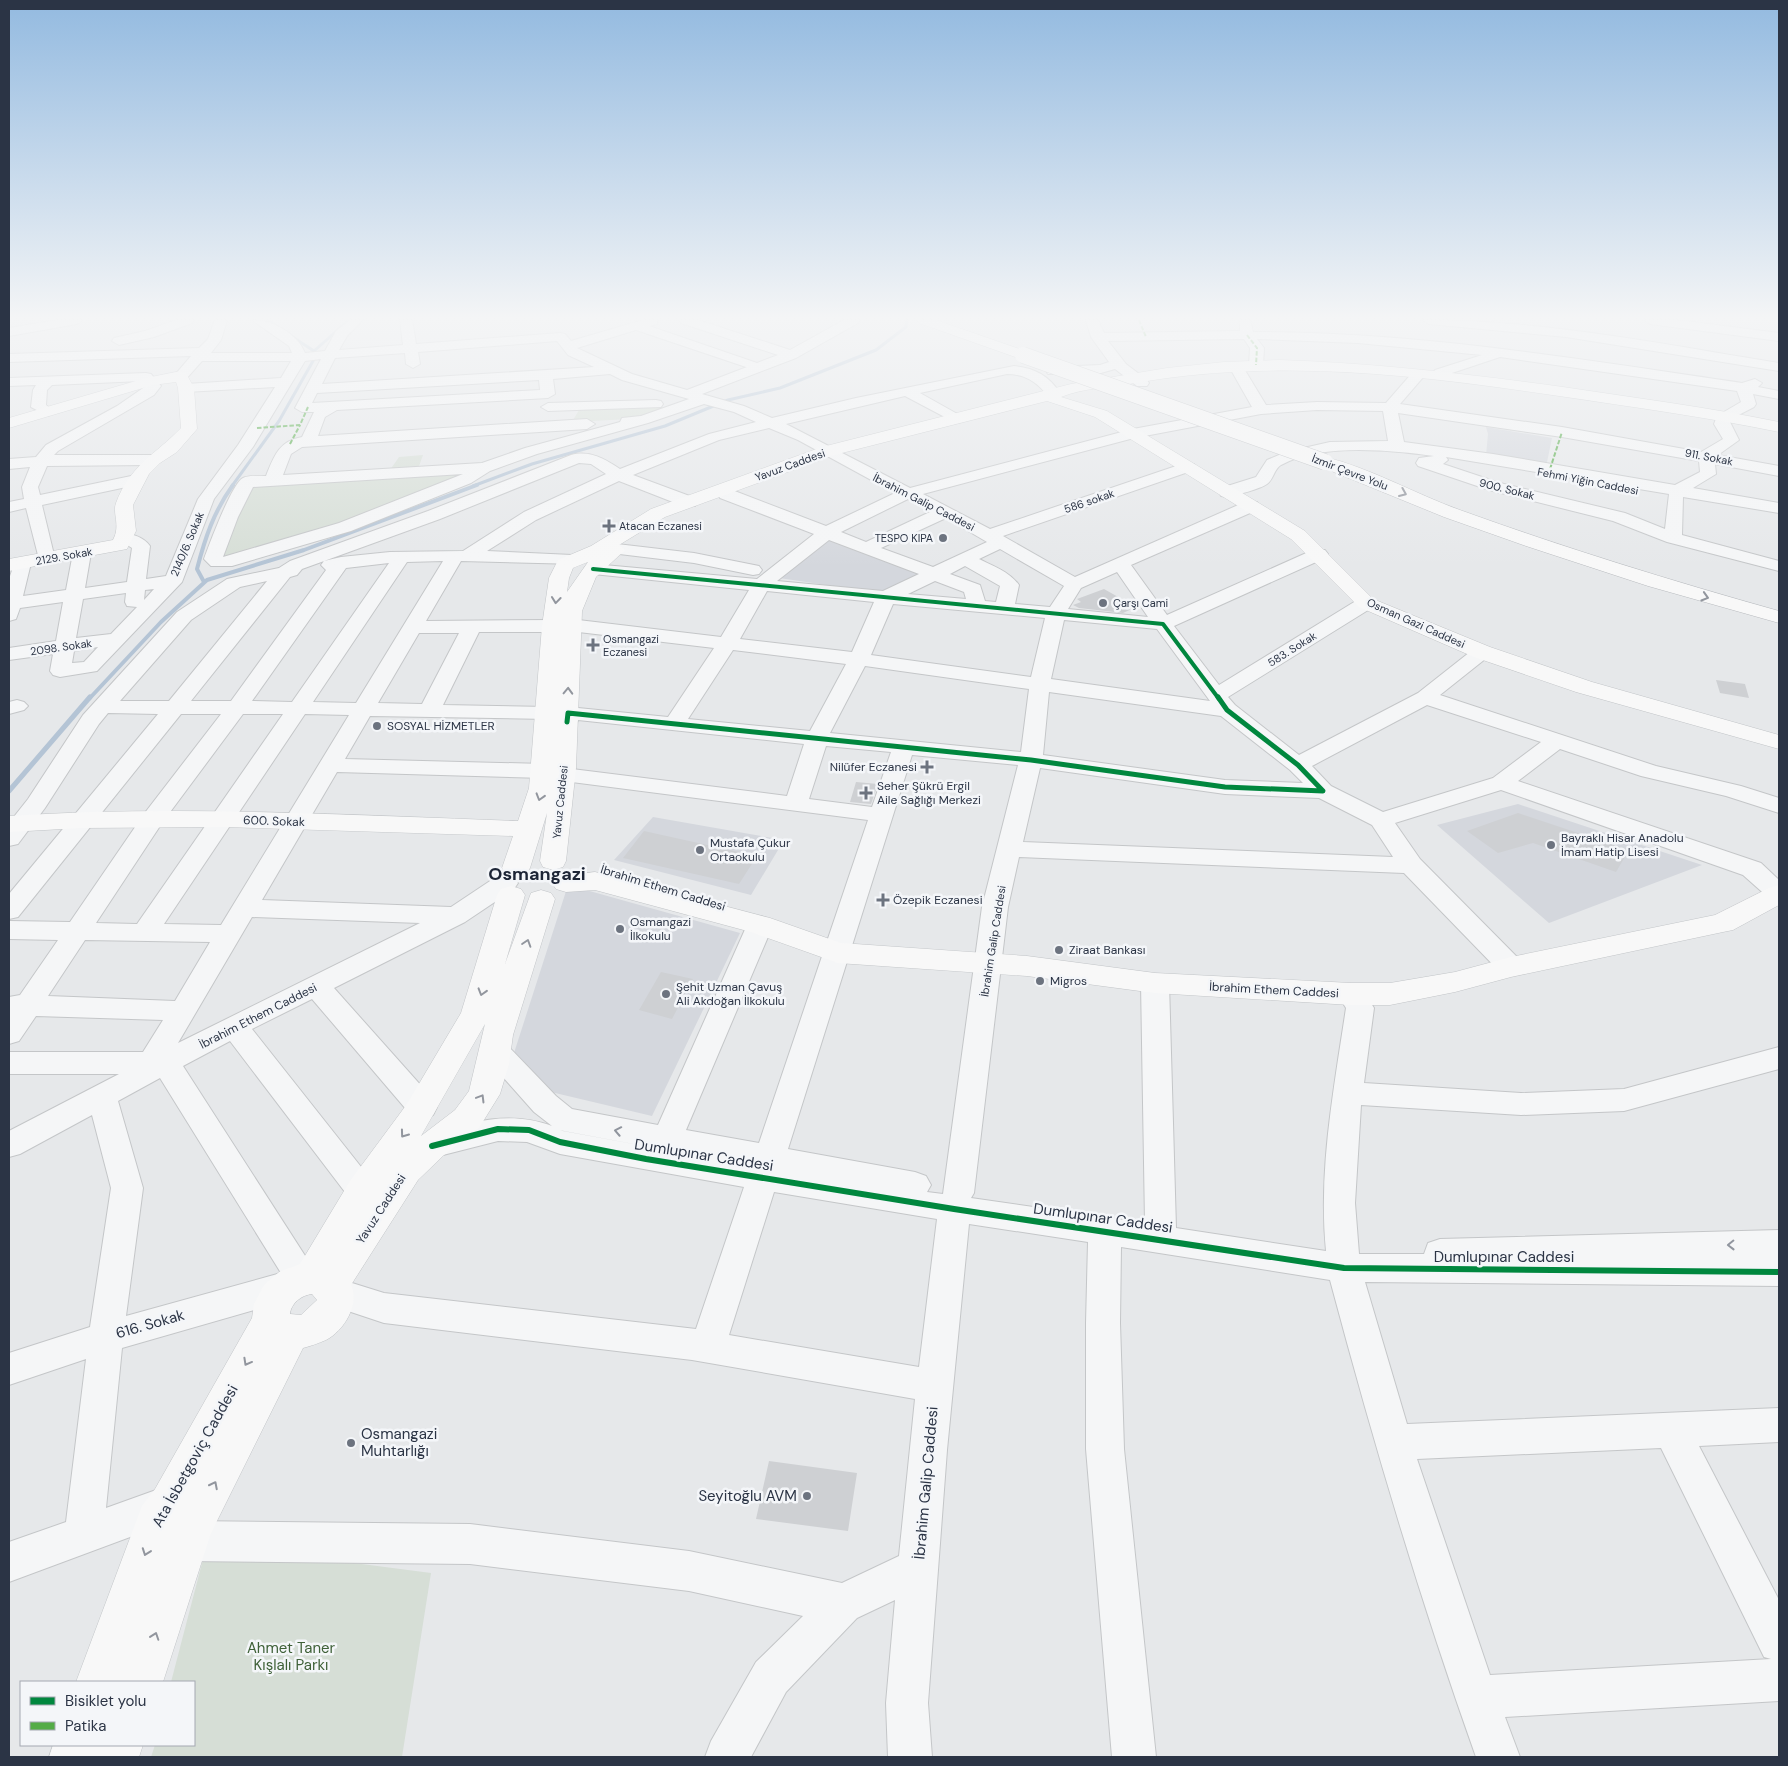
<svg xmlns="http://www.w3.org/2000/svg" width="1788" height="1766" font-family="'DM Sans',sans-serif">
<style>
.built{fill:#d4d7dd}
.green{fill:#d6ded6}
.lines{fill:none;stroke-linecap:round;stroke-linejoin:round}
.stream-far2{stroke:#b4c4d5;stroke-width:3}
.stream-far1{stroke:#b4c4d5;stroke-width:4}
.stream{stroke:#b4c4d5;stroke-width:5}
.building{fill:#ced0d3}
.minor-casing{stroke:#c4c6c8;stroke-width:2}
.major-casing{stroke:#c2c5c8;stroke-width:1}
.highway-casing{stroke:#b8bbbf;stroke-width:1}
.minor{fill:#f5f6f7;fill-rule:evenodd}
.major{fill:#f8f8f8;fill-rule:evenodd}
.highway{fill:#f8f8f8;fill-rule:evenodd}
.highway-bridge-casing{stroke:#b8bbbf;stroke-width:17;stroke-linecap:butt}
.highway-bridge{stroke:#f8f8f8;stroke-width:16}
.quiet{stroke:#54ac47;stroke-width:2;stroke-dasharray:4.5 2;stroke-linecap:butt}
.cycleway-far2-casing{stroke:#f4f6f9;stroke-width:6}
.cycleway-far1-casing{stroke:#f4f6f9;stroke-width:8}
.cycleway-casing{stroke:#f4f6f9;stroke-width:9}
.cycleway-far2{stroke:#00873e;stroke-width:4}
.cycleway-far1{stroke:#00873e;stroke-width:5}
.cycleway{stroke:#00873e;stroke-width:6}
.oneway{stroke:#92969e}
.oneway2{stroke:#90959e}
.poi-dot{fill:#6c737f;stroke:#f4f6f9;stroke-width:2}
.labels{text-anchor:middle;stroke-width:5;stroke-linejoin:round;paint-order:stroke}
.far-street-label{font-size:11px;fill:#2b3445;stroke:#f4f6f9}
.far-poi-label{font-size:11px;fill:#2b3445;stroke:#f4f6f9;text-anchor:start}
.poi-label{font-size:12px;fill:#2b3445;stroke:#f4f6f9;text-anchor:start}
.street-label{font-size:12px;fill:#2b3445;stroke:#f4f6f9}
.near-street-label{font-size:15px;fill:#2b3445;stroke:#f4f6f9}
.near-poi-label{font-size:15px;fill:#2b3445;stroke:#f4f6f9;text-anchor:start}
.near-park-label{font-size:15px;fill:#3f6138;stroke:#f4f6f9}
.district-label{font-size:18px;font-weight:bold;fill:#1d2536;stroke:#f4f6f9}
</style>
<rect width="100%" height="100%" fill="#e6e8ea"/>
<path class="built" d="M1486,427L1552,438L1546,467L1486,456L1488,434Z
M830,537L925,571L881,593L779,578Z
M1518,804L1702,865L1549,923L1437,825Z
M653,817L784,840L751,895L614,860Z
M568,885L740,933L652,1116L551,1092L514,1053Z"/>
<path class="green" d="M669,407L631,419L572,422L579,410Z
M423,455L418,469L390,470L399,457Z
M472,473L323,532L220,558L249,486Z
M207,1544L431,1573L402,1757H151L155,1745H194V1682H171Z"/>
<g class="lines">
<path class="stream-far2" d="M268,320L279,328
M314,351L349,320
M232,486L279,421L313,361L314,351L291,336
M473,486L532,464L665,426L728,400L780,388L876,350L906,327L907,320"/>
<path class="stream-far1" d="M204,582L197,569C205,538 214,511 233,485
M89,699L161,622L207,580L304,550L477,485"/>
<path class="stream" d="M9,791L90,697"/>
</g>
<path class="building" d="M1104,589L1136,607L1123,613L1079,608L1073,605L1081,602L1077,599Z
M1716,680L1745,684L1749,698L1720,693Z
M856,782L878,784L871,804L850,802Z
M1518,813L1629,850L1616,872L1533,843L1498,853L1467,831Z
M644,831L757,856L739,884L623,858Z
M661,972L693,979L672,1019L639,1010Z
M769,1461L857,1473L848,1531L756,1519Z"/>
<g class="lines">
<defs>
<path id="minor" d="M57,320H83L77,324L9,336V328Z
M176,320H193L192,323L154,337L119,345L112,341L114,338L145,331Z
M215,320H227L221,340L211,353H292L289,346L252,320C272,320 297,333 305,353L325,351L336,331L350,320H363L347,336L339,350L403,345L400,320H412L416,344L560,333L565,334L571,341L643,320H657V324L649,326L757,363L778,355L681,323L680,320H698L790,350L844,320H859L858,323L796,358L702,394L744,406L772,418L856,398L1014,366C1035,368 1049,376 1060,393L1058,396H1048C1037,382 1025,374 1007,374L920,393L961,416L963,419L961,422L956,423L905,396L786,424L910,488L1133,429L1252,407L1231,370L1238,366L1243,367L1266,405L1317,402L1386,403L1413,372L1418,371L1425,375L1400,404L1562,427L1701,452L1723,439L1714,424L1717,416L1741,402L1737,391L1500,357L1440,377L1435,376L1433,373L1435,370L1482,355L1358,343L1257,339L1264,348L1263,365L1256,369L1249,365L1250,348L1244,339L1108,341L1126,364L1147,380L1149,383L1147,386H1137L1115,369L1101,373L1048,374L1046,371L1048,368L1053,367L1100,365L1109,362L1091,337L1086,320H1098L1104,333L1240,331V320H1250L1253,332C1417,332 1580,359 1742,383L1755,379L1762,383L1758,387L1779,391V399L1753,394L1756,404L1754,407L1729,420L1739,440L1718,455L1779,466V476L1715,464L1716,474L1693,488L1779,503V513L1683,497L1682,535L1779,561V571L1667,542L1613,521L1489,490L1418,466L1416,463L1419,458L1434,456C1390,450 1322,443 1281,465C1274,469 1274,479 1267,484C1260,489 1237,495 1227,497L1221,496L1219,492L1221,488L1256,477L1267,460L1286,452L1330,442L1388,441L1383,411L1317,410L1261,414L1134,438L923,494L990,529L1182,464H1194L1196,467L1194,470L1003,536L1075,577L1245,502H1257L1259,506L1257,510L1131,565L1167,615L1313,550H1325L1328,554L1325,558L1174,626L1219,685L1359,599H1373L1375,603L1373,607L1228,697L1235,705L1299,755L1418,693L1475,648L1482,646L1489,648L1492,652L1489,656L1440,695L1656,766L1741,786L1779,798V813L1726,796L1641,776L1560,749L1518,781L1761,863L1779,880V901L1770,899L1743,875L1501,790L1395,823L1420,859L1520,960L1524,967L1520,974L1511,976L1502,974L1404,873L1019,857L1008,907L974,1193L971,1198L1145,1223L1141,983L1145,976L1155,974L1165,976L1169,983L1176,1228L1326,1251C1318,1170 1334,1088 1346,1008L1337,994L1341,987L1351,984L1361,987L1374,1008L1364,1083L1521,1093L1624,1089L1779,1047V1069L1624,1111L1521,1115L1361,1105L1355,1203L1359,1254H1424L1428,1243L1440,1239L1779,1230V1286L1365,1282L1407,1424L1779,1408V1442L1699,1446L1779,1600V1701L1505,1717L1520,1757H1476C1420,1600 1373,1441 1330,1280L1121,1247L1120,1323L1124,1449L1156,1757H1112L1086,1449V1323L1088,1242L969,1224L947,1450L928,1703L932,1757H888L886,1703L895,1600L857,1618L786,1692L751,1757H705L711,1741L756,1662L803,1616L689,1591L470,1564L187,1561L173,1555L167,1541L173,1527L187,1521L470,1524L689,1551L842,1583L899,1556L915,1399L692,1360L384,1323L324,1303L319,1293L324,1283L336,1278L384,1293L696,1329L744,1187L560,1154L527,1142L498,1141L439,1156L428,1153L424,1144L428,1135C471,1122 509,1110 552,1126L534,1112L485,1057L481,1050L485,1043L495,1039L505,1043L556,1096L572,1109L658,1125L747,925L751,919L760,916L769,919L773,925L686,1130L759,1143L868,820L556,780L553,775L556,770L564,768L787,796L804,744L578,720L575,727L567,728L559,727L556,722L557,715L548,719L370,716L345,759L544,764L552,766L555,771L552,776L544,778L337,772L262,900L451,907L496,877L505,875L514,877L518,883L514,889L465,922L334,988L433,1099L437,1107L433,1115L422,1118L411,1115L312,999L252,1029L373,1182L378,1191L373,1200L362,1204L351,1200L230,1041L183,1066L320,1279L315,1289L292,1299L122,1348L106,1508L170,1485L184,1491L189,1504L184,1517L9,1582V1542L66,1522L86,1359L9,1385V1353L90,1327L111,1188L92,1115L20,1154L9,1157V1131L119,1074H9V1052H143L163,1020L36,1016L19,1041L9,1044V997L20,995L58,940L9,939V921L70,922L144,814L221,714H181L18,917L9,919V894L158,714L108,713L99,724L45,808L18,844L9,846V823L28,799L83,715L177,612L227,579L279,568L290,561L428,511L571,455C590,450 605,459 620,469L709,434L756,422L734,412L704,404L648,423L537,454L490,471L471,483L351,531L232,566H211L204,559C209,545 232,483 243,478C249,475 259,476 266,476C274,456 279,441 302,437L314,412H302L295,408L321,359L305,361L253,447L214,499L182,582L97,671L60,677L53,675L50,671L53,654L9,660V648L56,641L63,602L20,608L16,619L9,621V579L16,559H28L31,563L23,596L66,590L73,553L76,549H88L91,553L85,588L127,582L132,548L116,538L119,534C129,532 144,537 150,546L146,579L166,576L198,499L238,445L275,387L186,392L179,388L186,384L281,378L291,361H202L186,379L181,380L174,376L191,356L9,362V354L199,348L208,339ZM636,330L746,367H747L687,390L632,374L577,348ZM557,341L568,355L594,367L322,384L335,358L405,353L406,364L413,368L420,364L418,352ZM610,374L622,380L689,399L641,416L622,418L620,422L525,448L482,463L283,475L291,454L302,447L587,429L595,424L587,419L318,436L325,417L337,410L548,398L555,394L553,379ZM539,380L540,390L312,403L317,393ZM1398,413L1562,437L1699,461L1700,472L1675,485L1493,454L1404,442ZM769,428L798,440L895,493L826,526L732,490H720L718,494L720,498L814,534L757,579L593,564L587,565L584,569L587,573L593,574L749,590L721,637L570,619L561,624L553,620L426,621L461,561L578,564L581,560L578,556L572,555L487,551L536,520L619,481L683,506H695L697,502L695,498L633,475L719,440ZM1446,457L1669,494L1665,529L1625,513L1500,483L1443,464L1448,460ZM579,463L591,464L606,474L524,512L463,551L390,552L341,557L324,561L321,565L326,570L231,701H191L290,577L297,575L302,569L440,519ZM463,474L339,523L223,557L238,517L253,487ZM908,499L932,511L866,542L841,532ZM946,518L987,542L933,567L881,548ZM829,540L919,574L883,591L777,581ZM1000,549L1064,586L1050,607L1015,604L1019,585C1010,572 993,566 979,559ZM443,561L356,703L313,702L407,562ZM389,563L292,702L252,701L346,568ZM965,566L1000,586L996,602L985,601L980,585L950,574ZM1117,572L1148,617L1068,609L1081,588ZM267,581L169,701H120L191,620L240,587ZM935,581L964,592L966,599L908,594ZM154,589L144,600L145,590ZM767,591L874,602L852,652L740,639ZM126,593L125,602L127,606L137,607L111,634L76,638L83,599ZM893,604L1045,618L1031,677L871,655ZM1064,620L1157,629L1210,701L1051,679ZM562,627L570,631L714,648L668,717L568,707L560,708L558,712L556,708L548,707L443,705L479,632H553ZM419,633H459L422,704L378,703ZM98,647L84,662L72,663L74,651ZM733,650L846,664L810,731L688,719ZM865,666L1029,689L1021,752L830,733ZM1049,692L1221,716L1290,770L1303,783L1225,780L1043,755ZM1427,705L1541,742L1493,778L1383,812L1331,786L1312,766ZM243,714H283L137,924L96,923L162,823ZM305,714L349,715L221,925L164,924ZM826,746L891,752L872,807L809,799ZM912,755L1018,765L982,907L943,1194L927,1192L931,1185L926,1176L915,1172L788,1149ZM1040,768L1225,794L1319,798L1372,825L1393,857L1023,842ZM252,917L420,923L178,1043ZM85,940L210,942L175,1001L48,996ZM160,1078L281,1273L126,1316L143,1188L118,1101ZM560,1130L564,1131L655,1148L563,1131ZM774,1192L937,1219L919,1367L729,1335ZM1661,1448L1764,1657L1771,1659L1490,1675L1417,1459Z
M1423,320C1543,320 1661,344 1779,363V371L1566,337L1429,324Z
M1644,320H1677L1779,333V341L1650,324Z
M146,373L151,374L161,386L154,395L58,451L54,455H152L160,460L152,465L47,466L38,487L40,495L136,475L144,480L136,485L42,505L55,559L52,563H40L26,508L9,512V502L24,499L22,487L30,467L9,469V459L36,457L46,445L117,406L146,386L142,381L52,385L47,390L46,405L55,412L48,416L31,407L33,390L36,385L9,386V378Z
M656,400L661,401L663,404L661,407L548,411L541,407L548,403Z
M617,544L694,553L759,566L762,570L759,574L753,575L694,563L611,553L608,549L611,545Z
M17,700L24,702L28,706L24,710L9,714V702Z"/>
<path id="major" d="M1280,360C1375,363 1468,374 1563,387C1635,398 1707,407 1779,422V432C1706,417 1633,407 1559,396C1418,375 1276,358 1135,383C1111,387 1083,388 1061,397L1107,411L1305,531L1373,599L1490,647L1592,682L1779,735V749L1576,692L1474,657L1359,607L1291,539L1095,417L1047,401L834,455L665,517L619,545L625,550L596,577L582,611L576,768L566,861L563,867L553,870L543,867L540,861L547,813L530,868L526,874L516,877L506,874L502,868L513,836L224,827L81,828L9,832V816C178,805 349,815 518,821L529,788L542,626L549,578L558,560L591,546L651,509L822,447L1071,384L1167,368L1224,362ZM588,562L567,592L569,578L573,568Z
M181,371L186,373L194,388L197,429L177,452L160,463L149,474L133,505L136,531L127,549L9,571V559L113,540C121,525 112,513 116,503C130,465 155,455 181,428L178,388L176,382L153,385L9,428V418L146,378Z
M595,872L770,918L841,943L1027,956L1155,973L1351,983H1390L1455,972L1511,957L1715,915L1769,888L1779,885V905L1733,930L1723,932L1511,977L1455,992L1390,1005H1351L1155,993L1027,976L838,963L751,932L595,890L566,892L556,889L552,883L556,877Z
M511,886L521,889L525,895L505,964L531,893L541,890L551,893L555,899L513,1035L509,1064L500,1094L479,1128L444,1155L418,1180L351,1285C360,1304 344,1331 326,1340C319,1343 311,1346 303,1348L211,1533L163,1682H76L142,1506L155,1489L252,1318L254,1304L264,1285L279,1272L300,1264L350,1181L407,1104L461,1013L497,895L501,889ZM485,1024L469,1091L455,1110L421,1136ZM312,1294L317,1300L301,1315L290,1314C291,1303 302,1295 312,1294Z
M53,1745H143L139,1757H49Z"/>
<path id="highway" d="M917,320H936L1028,352L1030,355L1023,359L1018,358L919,323Z
M1325,457C1371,468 1415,494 1460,510C1565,548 1672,581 1779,611V623L1648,586L1526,546L1444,517L1319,466L1316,462L1319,458Z"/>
</defs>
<use href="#minor" class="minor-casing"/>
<use href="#major" class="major-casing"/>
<use href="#highway" class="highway-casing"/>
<use href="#minor" class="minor"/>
<use href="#major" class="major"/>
<use href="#highway" class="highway"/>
<defs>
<path id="highway-bridge" d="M1023,355L1325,462"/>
</defs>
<use href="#highway-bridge" class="highway-bridge-casing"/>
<use href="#highway-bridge" class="highway-bridge"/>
<path class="quiet" d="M1139,320L1146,337
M1247,335L1257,348L1256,365
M257,428L300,425L308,407
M290,444L300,425
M1550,469L1562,432"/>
<defs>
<path id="cycleway-far2" d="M593,569L1163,624L1219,699"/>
<path id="cycleway-far1" d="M567,722L568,713L1031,760L1225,787L1323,791L1298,765L1227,710L1218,697"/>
<path id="cycleway" d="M432,1146L498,1129L529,1130L560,1142L646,1159L954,1209L1344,1268L1779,1272"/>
</defs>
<use href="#cycleway-far2" class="cycleway-far2-casing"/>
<use href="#cycleway-far1" class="cycleway-far1-casing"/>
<use href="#cycleway" class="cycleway-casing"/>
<use href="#cycleway-far2" class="cycleway-far2"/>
<use href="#cycleway-far1" class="cycleway-far1"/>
<use href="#cycleway" class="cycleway"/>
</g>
<defs><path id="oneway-chevron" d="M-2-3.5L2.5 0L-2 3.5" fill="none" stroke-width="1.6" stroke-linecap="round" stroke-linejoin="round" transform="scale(1.25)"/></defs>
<g class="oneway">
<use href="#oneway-chevron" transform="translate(1403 493) rotate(23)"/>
<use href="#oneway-chevron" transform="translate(1705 597) rotate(17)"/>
<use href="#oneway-chevron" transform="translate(556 600) rotate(96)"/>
<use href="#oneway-chevron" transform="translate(568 691) rotate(-88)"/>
<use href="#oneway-chevron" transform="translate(540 797) rotate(107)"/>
<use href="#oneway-chevron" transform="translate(527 943) rotate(-72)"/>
<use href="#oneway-chevron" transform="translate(482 992) rotate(107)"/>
<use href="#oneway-chevron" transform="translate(481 1098) rotate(-59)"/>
<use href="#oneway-chevron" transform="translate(404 1134) rotate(126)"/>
<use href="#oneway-chevron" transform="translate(247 1362) rotate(119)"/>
<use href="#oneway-chevron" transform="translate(214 1485) rotate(-63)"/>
<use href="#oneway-chevron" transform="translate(146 1552) rotate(110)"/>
<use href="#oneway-chevron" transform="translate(155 1636) rotate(-71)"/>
</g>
<g class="oneway2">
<use href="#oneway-chevron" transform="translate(618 1131) rotate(-169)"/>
<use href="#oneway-chevron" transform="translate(1731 1245) rotate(179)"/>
</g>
<linearGradient id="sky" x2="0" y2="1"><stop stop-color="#93bae0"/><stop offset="0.56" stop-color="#f4f5f6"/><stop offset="1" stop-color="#f4f5f6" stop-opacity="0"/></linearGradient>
<rect width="1788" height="567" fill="url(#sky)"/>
<g class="poi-dot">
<path d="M606.5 518.5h5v5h5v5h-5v5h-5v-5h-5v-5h5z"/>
<circle cx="943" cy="538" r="5"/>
<circle cx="1103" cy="603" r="5"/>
<path d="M590.5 637.5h5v5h5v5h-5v5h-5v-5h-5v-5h5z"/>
<circle cx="377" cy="726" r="5"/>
<path d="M924.5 759.5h5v5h5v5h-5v5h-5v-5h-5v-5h5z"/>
<path d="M863.5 785.5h5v5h5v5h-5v5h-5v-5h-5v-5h5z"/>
<circle cx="1551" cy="845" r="5"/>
<circle cx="700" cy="850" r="5"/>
<path d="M880.5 892.5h5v5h5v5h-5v5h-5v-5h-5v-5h5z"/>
<circle cx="620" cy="929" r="5"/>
<circle cx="1059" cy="950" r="5"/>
<circle cx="1040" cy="981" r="5"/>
<circle cx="666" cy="994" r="5"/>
<circle cx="351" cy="1443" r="5"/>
<circle cx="807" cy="1496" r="5"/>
</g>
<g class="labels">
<g class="far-street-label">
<text transform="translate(1709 457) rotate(11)" y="4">911. Sokak</text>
<text transform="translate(790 465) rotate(-20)" y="4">Yavuz Caddesi</text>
<text transform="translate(1350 472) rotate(21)" y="4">İzmir Çevre Yolu</text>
<text transform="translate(1588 481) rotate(11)" y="4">Fehmi Yiğin Caddesi</text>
<text transform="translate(1507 489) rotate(14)" y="4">900. Sokak</text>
<text transform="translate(1089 501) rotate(-19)" y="4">586 sokak</text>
<text transform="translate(924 502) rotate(27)" y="4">İbrahim Galip Caddesi</text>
<text transform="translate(187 544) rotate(-67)" y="4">2140/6. Sokak</text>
<text transform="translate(64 556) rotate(-10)" y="4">2129. Sokak</text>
<text transform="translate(1416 623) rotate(24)" y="4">Osman Gazi Caddesi</text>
<text transform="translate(61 647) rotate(-8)" y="4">2098. Sokak</text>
<text transform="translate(1292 649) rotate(-32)" y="4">583. Sokak</text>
<text transform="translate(560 802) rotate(-84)" y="4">Yavuz Caddesi</text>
<text transform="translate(993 941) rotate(-81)" y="4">İbrahim Galip Caddesi</text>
</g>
<g class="far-poi-label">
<text x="619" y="530">Atacan Eczanesi</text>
<text x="933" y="542" text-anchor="end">TESPO KIPA</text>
<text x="1113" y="607">Çarşı Cami</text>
<text x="603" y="643">Osmangazi<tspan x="603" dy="13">Eczanesi</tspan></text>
</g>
<g class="poi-label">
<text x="387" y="730">SOSYAL HİZMETLER</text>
<text x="917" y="771" text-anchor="end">Nilüfer Eczanesi</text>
<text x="877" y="790">Seher Şükrü Ergil<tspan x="877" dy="14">Aile Sağlığı Merkezi</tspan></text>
<text x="1561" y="842">Bayraklı Hisar Anadolu<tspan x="1561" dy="14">İmam Hatip Lisesi</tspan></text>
<text x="710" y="847">Mustafa Çukur<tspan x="710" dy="14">Ortaokulu</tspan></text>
<text x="893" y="904">Özepik Eczanesi</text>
<text x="630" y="926">Osmangazi<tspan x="630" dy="14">İlkokulu</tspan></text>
<text x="1069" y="954">Ziraat Bankası</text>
<text x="1050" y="985">Migros</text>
<text x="676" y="991">Şehit Uzman Çavuş<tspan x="676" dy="14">Ali Akdoğan İlkokulu</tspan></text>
</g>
<g class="street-label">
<text transform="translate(274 821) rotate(2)" y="4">600. Sokak</text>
<text transform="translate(663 888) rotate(17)" y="4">İbrahim Ethem Caddesi</text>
<text transform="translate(1274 990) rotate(3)" y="4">İbrahim Ethem Caddesi</text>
<text transform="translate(258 1016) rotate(-27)" y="4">İbrahim Ethem Caddesi</text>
<text transform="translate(381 1209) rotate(-57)" y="4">Yavuz Caddesi</text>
</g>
<g class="near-street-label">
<text transform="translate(704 1155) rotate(9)" y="5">Dumlupınar Caddesi</text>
<text transform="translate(1103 1218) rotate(8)" y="5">Dumlupınar Caddesi</text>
<text x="1504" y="1262">Dumlupınar Caddesi</text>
<text transform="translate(150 1324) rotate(-16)" y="5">616. Sokak</text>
<text transform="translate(195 1456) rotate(-61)" y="5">Ata İsbetgoviç Caddesi</text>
<text transform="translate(926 1483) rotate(-85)" y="5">İbrahim Galip Caddesi</text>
</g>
<g class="near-poi-label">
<text x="361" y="1439">Osmangazi<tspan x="361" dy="17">Muhtarlığı</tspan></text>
<text x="797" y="1501" text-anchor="end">Seyitoğlu AVM</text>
</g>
<g class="near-park-label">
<text x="291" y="1653">Ahmet Taner<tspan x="291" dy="17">Kışlalı Parkı</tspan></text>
</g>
<g class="district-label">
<text x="537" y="880">Osmangazi</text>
</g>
</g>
<rect width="1788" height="1766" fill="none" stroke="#2b3445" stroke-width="20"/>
<rect x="20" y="1681" width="175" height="65" fill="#f4f6f9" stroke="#a4a8b1"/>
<rect x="30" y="1697" width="25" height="8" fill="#00873e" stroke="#a4a8b1"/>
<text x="65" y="1706" font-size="15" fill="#2b3445">Bisiklet yolu</text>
<rect x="30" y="1722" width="25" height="8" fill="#54ac47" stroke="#a4a8b1"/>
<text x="65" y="1731" font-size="15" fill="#2b3445">Patika</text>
</svg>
